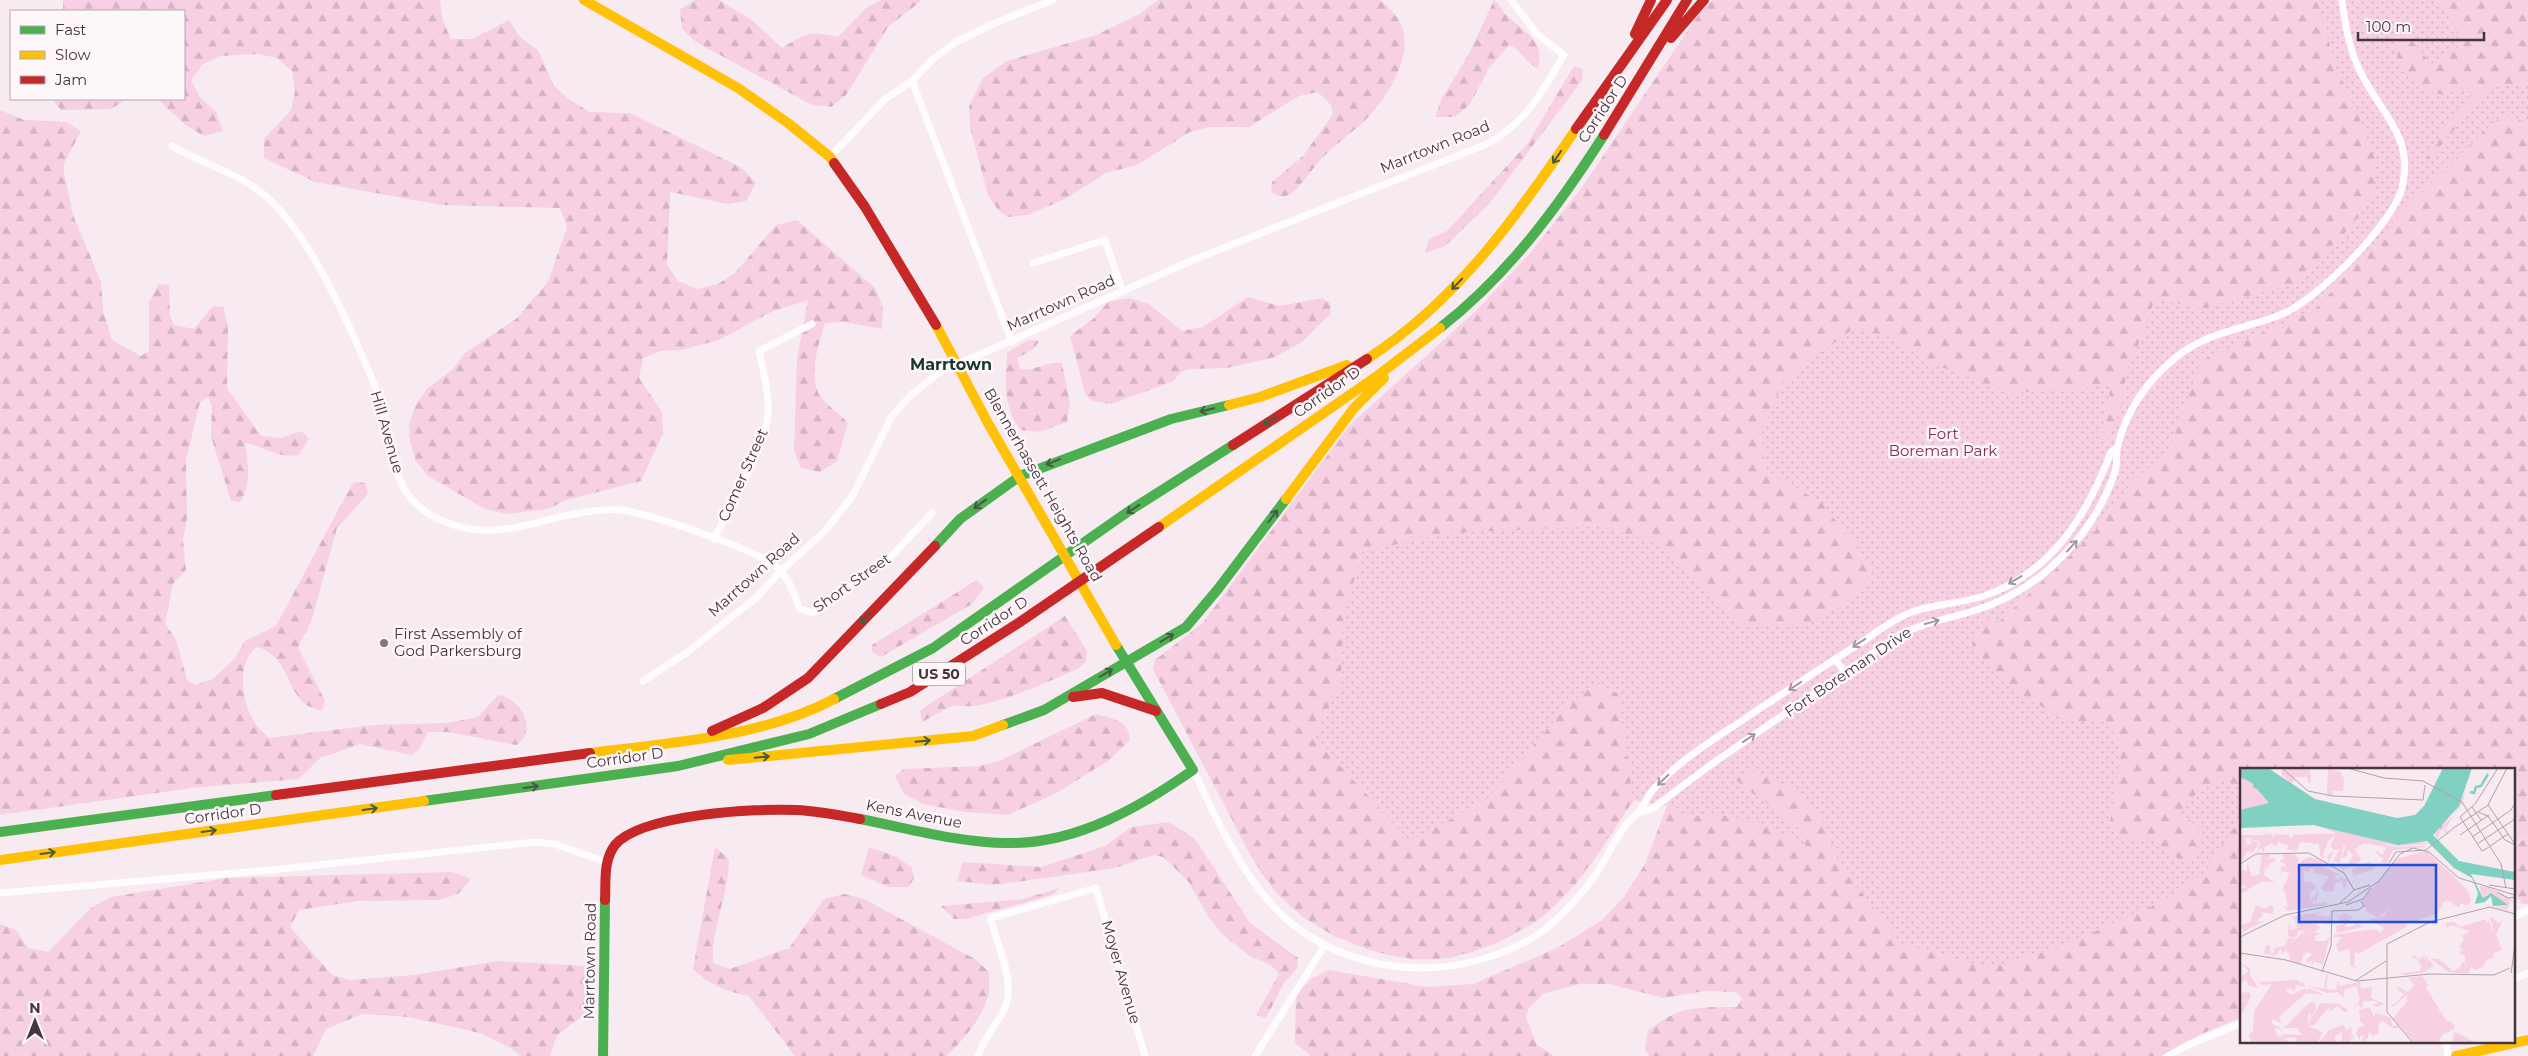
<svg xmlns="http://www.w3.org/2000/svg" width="2528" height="1056" font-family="Montserrat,sans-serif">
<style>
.grass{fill:url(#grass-dots)}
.forest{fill:url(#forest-firs)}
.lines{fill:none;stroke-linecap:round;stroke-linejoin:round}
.street{stroke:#fefcfd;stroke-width:7}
.fast{stroke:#4caf50;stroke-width:10}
.slow{stroke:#ffc107;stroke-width:10}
.jam{stroke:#c62828;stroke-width:10}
.oneway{stroke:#465a43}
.oneway2{stroke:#a0999d}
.poi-dot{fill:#82757c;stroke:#fef7fa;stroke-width:2}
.labels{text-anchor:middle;stroke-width:5;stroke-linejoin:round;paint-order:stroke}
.shield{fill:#fef7fa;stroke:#7b7076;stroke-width:1}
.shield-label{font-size:14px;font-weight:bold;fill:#43363d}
.street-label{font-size:15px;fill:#43363d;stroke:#fef7fa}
.park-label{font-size:15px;fill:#872862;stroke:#fef7fa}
.poi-label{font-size:15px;fill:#43363d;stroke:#fef7fa;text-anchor:start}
.neighbourhood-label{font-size:16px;font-weight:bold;fill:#173730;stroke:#fef7fa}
.inset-river{fill:none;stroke:#80d1c2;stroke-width:2.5}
.inset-road{fill:none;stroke:#b0a2a9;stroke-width:1}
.view{fill:#1d4ed8;fill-opacity:0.15;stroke:#1d4ed8;stroke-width:2.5}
.inset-edge{fill:none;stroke:#43363d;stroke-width:2.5}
</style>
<defs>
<pattern id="grass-dots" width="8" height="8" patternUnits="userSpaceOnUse" patternTransform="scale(1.25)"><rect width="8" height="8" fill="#f7d0e4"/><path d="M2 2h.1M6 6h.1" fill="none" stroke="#d5b3c4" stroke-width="1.8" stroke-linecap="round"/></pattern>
<pattern id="forest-firs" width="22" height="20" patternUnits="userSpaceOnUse" patternTransform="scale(1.25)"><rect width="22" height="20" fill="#f7d0e4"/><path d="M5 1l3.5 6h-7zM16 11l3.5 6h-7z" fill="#d5b3c4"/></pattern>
</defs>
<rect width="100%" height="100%" fill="#f8eaf1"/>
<path class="grass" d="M1713,0H2528V837L2514,843V770H2242V959L1992,1042L1798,872L1667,806L1634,800C1607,839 1575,897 1534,922C1511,938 1479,952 1451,957C1396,969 1318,936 1280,896C1256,871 1241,836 1225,806C1201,760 1177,715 1153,669L1155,660L1202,624L1350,425L1476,311L1528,256L1581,189L1699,14Z"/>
<path class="forest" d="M63,0H440L443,21L451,39H472L509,20L520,37L538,50L554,86L570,100L589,112L630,113L742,168L756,183L746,201L728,204L670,192L667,265L678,281L698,289L718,284L735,273L776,225L797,220L875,288L883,308L882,329L844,322L825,323C819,344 809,371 818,392C821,401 841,415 848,423L837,461L820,472L801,468L794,451L797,358L808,300L771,312L719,340L681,350L661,351L643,358L639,378L662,412L663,433L641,481L566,500L548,509L506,514L485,509L428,476L416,461L410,442L409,424L416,405L427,389L453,369L465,353L516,319L548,282L567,227L560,208L442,205L315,182L264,158V139L291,110L295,91L292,71L277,58L258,54L220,56L203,64L191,80L200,97L216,112L223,131L204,136L187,126L157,99H184V11H63Z
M695,0H719L752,20L782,48C806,33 810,30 838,37L866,8L881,0H922L888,27L846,95L831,107L812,105L696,42L682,29L680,9Z
M1158,0H1380C1390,8 1399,17 1403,30C1412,63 1382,105 1359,126C1347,136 1335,145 1324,156C1314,165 1299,191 1288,195C1282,198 1277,195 1271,192L1272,182L1303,156L1333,114L1331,105L1318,92L1299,96L1249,127H1210L1190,132L1137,165L1106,173L1065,199L1028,215L1007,217L999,211L988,195L970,127L969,106L983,78L1007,61L1096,35L1138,15Z
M1494,0C1499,3 1502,10 1506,15C1522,30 1548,43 1537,68C1524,62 1522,49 1509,45L1489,68L1470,104L1455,117H1435L1442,98L1469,54Z
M1713,0H2317L2336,67L2363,126L2374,157L2377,194L2343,235L2292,284L2201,309L2155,298L2142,336L2126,371L2123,402L2106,443L2100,441L2111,386L2011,393L1933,364L1889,337L1854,328L1783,382L1762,432L1765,469L1823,504L1874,570L1848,602L1801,627H1745L1657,543L1601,526L1447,533L1362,552L1343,619L1341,682L1314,738L1410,841L1486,800L1563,711L1597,682L1618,694L1633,800L1574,886L1535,922L1493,944L1451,958L1413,959L1374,950L1334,936L1303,917L1279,895L1253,859L1153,669L1155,660L1202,624L1350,425L1476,311L1528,256L1581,189L1699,14Z
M2432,0H2522L2528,6V84L2488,88L2427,162L2423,163L2450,120L2473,92L2466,87L2444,95L2421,90L2399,66L2394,34L2404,31L2431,64L2462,45L2446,7Z
M1574,66L1582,69L1583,79L1489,204L1445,246L1425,253L1429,239L1447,231L1528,143Z
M52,99H127L111,109L61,110Z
M0,110L24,120L66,122L81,131L64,163V173L73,215L101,282L103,310L112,340L141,356L149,351V302L159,284L169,285L170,316L174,325L194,329L213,306L223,307L228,326L227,388L261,436L281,438L301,431L309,438L299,455C278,459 266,447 245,443C248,463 252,485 240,502L231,501L211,436L212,406L208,397L200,402L186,460L187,519L183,540L186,570L173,584L165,623L176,640L187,680L195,685L213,679L235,658L245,641L276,626L349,490L354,482L365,483L368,494L337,528L311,622L298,647L325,701L322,711C317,709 308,707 304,703C286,687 286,654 257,647C236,661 242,701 253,720C256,726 263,732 269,738L374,725L448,723L478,717L498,695C521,698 539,730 516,745L448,732H428L419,750L411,755L360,744L320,758L299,779L192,788L0,815Z
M2503,116L2528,122V837L2514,843V770H2242V790L2226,780L2198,791L2181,812L2206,835L2187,865L2150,838L2119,839L2110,821L2121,755L2109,722L2066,721L2017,692L1971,648L1984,620L2000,621L2092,535L2131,483L2170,447L2201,361L2317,308L2402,212L2489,126Z
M1248,297L1280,306L1322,298L1331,304L1330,314L1302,342L1275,357L1227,368L1188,369L1179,373L1174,381L1111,404L1092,401L1085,393L1070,336L1094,318L1108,302L1129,298L1149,304L1182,331L1203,327Z
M1028,340L1039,341L1034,349L1017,358L1020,369C1037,372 1044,361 1062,363L1070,403L1067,422L1040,432L1021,430C1002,408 1006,380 1007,353Z
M977,580L984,587L972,604L881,657L872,652V645Z
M1065,616L1087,651L1086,661L1078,669C1048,681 983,713 954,705L922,722L920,711L928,705Z
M1096,714C1113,719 1129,720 1130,740L1108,761L1053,795L1007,815L965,812L923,804L904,794L895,776L904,769L979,766L999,761Z
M1754,771L1791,788L1819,813L1840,865L1901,943L1990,968L2062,946L2161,902L2205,872L2242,815V1017L2199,1035L2161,1056H1649L1645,1050L1648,1031C1678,1005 1699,1007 1737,1007L1742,998L1735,992L1705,991L1664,998L1609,984H1580L1543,994L1529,1008L1526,1018L1537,1045L1554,1056H1311L1295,1043L1296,994L1311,979L1329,970L1427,987L1473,984L1557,948L1602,920L1624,897L1645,864L1667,806L1689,817L1713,813L1761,824L1796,840L1807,850L1800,829L1733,778Z
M1169,822L1195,839L1250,923L1298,958L1297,968L1284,983L1266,1018L1256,1015L1279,974L1271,965L1250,956L1223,935L1209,918L1188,881L1163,857L1154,855L1115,868L994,885L957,881L963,862L1041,867L1105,846L1131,827Z
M2528,838V904H2522L2514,892V844Z
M715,847L729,859C729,895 711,927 713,963L730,969L789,948L824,899L844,894L864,899L975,959L989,972C989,978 990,986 989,992C985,1015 963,1041 946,1056H795L749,996C725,991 710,985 693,969Z
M869,847L897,857L912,868L914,878L909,887H888L861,875Z
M452,872L471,879L458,894L439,900L359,901L299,910L290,927L332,975L350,980L414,975L498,961L585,966L594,971L595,980L588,1012L557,1035L550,1056H520L511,1048L480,1033L408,1017L362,1014L326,1029L313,1056H0V924L16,930L28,948L48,952L91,908L111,897L227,878Z
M1060,888L1052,895L965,919H954L941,906L1023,899Z"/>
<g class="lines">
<path class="street" d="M912,81L1012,342
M172,146C204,165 246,175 272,202C315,244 354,335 377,391C394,431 385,488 429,514C490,549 532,518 593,511C603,510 618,509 628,511C660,518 758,549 780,570C790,580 795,597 800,609L813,613L886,562L932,513
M830,157L885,99L912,81L933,59L956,42L995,23L1053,0
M1033,263L1105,240L1123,292
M714,539C729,509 766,446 768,415C770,394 763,372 759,351L812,324
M1835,659L1845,672
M643,681L689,651L729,619L756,598L781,571L826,530L853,495L892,416L911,395L940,372L1193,260L1487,144C1528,121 1541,93 1564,55L1537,34L1511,0
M1193,770C1214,813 1235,861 1266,898C1319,962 1412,983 1489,957C1510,950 1532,941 1549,926C1566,911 1581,895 1594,877C1606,860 1614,840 1626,825C1630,820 1636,816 1639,812C1644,805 1647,797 1652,791C1681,757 1723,734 1759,709C1793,687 1827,664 1862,642C1877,632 1892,620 1909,613C1931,604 1957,604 1981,597C2050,575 2087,516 2111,452L2117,448
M1639,812L1652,809L1709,766L1899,635C1923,623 1947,619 1973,611C2000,603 2027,588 2049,569C2079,543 2102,510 2115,472C2118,462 2115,453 2118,445C2126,411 2148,380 2175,358C2206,332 2244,329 2280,315C2315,302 2393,224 2402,188C2415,136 2379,112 2360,71C2349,49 2345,24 2342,0
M0,893L271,870L535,842L555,844L606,862
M2514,917L2528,910
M2514,979L2528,973
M2446,1042L2448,1056
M978,1056C984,1037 1000,1021 1006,1005C1015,977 996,945 991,918L1096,888L1145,1056
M1255,1056L1325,945
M2168,1056L2190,1044L2242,1023"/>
<path class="fast" d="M1440,328C1508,275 1558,207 1604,135
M935,546L960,519L1020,476L1171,419L1229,405
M834,699L933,648L1129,511L1233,445
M1003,725L1044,710L1186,627L1218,589L1286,499
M424,801L678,766L809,734L881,704
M860,819C907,828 964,844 1011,843C1078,843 1140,807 1193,770L1116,645
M0,832L276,795
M603,1056L605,900"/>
<path class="slow" d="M584,0L738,88L788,123L830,157L834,163
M936,325L989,425L1116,645
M1367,359C1456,302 1518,215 1576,129
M1229,405L1260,397L1347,365
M1286,499L1354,408L1384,378
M1159,527L1377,376L1440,328
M590,753C670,743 763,737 834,699
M728,760L973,736L1003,725
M0,860L424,801
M2456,1056L2528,1040"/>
<path class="jam" d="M1635,34L1651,0
M1671,38L1704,0
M1576,129L1667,0
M1604,135L1687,0
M834,163L865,207L936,325
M1233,445L1367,359
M1073,697L1102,693L1156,711
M881,704L910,692L1020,622L1159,527
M712,731L763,708L808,678L935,546
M276,795L590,753
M605,900C606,881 603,861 615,845C641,814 757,808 796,810C818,811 839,815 860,819"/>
</g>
<defs><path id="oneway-shaft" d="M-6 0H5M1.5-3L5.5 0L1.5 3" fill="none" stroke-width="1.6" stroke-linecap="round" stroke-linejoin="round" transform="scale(1.25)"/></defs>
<g class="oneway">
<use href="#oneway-shaft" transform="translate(1557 157) rotate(124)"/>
<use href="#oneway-shaft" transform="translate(1457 284) rotate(134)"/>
<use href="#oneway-shaft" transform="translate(1207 410) rotate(166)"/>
<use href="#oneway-shaft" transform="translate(1270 421) rotate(147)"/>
<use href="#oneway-shaft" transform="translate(1053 462) rotate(158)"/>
<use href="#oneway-shaft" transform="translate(980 504) rotate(144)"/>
<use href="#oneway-shaft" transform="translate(1133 509) rotate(147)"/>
<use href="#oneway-shaft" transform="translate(1273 516) rotate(-53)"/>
<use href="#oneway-shaft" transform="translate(865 618) rotate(133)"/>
<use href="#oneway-shaft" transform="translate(1167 638) rotate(-30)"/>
<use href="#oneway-shaft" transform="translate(1106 673) rotate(-31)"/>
<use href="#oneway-shaft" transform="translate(923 741) rotate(-5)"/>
<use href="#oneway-shaft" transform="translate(762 757) rotate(-6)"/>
<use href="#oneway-shaft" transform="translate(531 787) rotate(-8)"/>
<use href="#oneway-shaft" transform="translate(370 809) rotate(-8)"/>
<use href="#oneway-shaft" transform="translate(209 831) rotate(-8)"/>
<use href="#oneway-shaft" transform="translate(48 853) rotate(-8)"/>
</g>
<g class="oneway2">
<use href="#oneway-shaft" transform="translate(2072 546) rotate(-47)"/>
<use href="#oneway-shaft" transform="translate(2015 580) rotate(149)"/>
<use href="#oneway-shaft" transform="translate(1932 622) rotate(-15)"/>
<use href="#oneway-shaft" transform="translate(1859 643) rotate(147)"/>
<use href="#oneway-shaft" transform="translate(1795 686) rotate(146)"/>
<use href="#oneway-shaft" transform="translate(1749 738) rotate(-34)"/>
<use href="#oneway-shaft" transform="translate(1663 780) rotate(136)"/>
</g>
<circle class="poi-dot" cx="384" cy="643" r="5"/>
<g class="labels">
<rect class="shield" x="913" y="662.5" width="52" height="23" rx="4"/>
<g class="shield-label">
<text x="939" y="679">US 50</text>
</g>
<g class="street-label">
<text transform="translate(1603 109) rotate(-57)" y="5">Corridor D</text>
<text transform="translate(1435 147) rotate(-22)" y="5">Marrtown Road</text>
<text transform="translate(1061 303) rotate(-24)" y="5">Marrtown Road</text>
<text transform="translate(1327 392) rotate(-35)" y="5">Corridor D</text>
<text transform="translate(387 432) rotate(74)" y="5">Hill Avenue</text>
<text transform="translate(743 475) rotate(-66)" y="5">Comer Street</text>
<text transform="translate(1043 485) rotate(60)" y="5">Blennerhassett Heights Road</text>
<text transform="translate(754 575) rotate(-42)" y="5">Marrtown Road</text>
<text transform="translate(852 583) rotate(-35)" y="5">Short Street</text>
<text transform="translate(994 621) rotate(-33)" y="5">Corridor D</text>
<text transform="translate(1848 672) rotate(-34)" y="5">Fort Boreman Drive</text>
<text transform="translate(625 758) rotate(-8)" y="5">Corridor D</text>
<text transform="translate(223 814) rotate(-8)" y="5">Corridor D</text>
<text transform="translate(914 814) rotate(11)" y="5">Kens Avenue</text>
<text transform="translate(590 961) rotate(-89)" y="5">Marrtown Road</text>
<text transform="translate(1121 972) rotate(74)" y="5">Moyer Avenue</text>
</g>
<g class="park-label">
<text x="1943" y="439">Fort<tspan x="1943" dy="17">Boreman Park</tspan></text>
</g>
<g class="poi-label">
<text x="394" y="639">First Assembly of<tspan x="394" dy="17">God Parkersburg</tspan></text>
</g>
<g class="neighbourhood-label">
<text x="951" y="370">Marrtown</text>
</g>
</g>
<g transform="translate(2240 768)">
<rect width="275" height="275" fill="#f8eaf1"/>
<path d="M42,0H70L71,12L69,16L67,9H55L52,16L41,7ZM88,0L100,4L104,11L103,23H93L92,28L87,26ZM0,9L12,15L30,35L0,42ZM225,24L223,34L205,61L208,64L204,66L205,61L200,63L198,71L193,65L214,47ZM186,83L215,109L211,134L208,132L202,135V139L167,153L150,140L138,149L128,145L122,132L159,90ZM185,218L205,251L215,257L214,261L202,267L198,275H174L153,250L170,230Z" fill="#f7d0e4"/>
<path d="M15,19L30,35L0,42L8,35L0,33V22L12,23ZM82,59L158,77L180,73L190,76L157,78L77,65L97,66ZM16,64L32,66L34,71L35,66L49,67L52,71L53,67L69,66L94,67L88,74L83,87L86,92L80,88L79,76L61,74L56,83L47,81L49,77L41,76L40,72L36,78L31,75L24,80V85L21,80L17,84L21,85H17L20,74L7,70L6,76H12L11,72L19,75L13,85L7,84L0,95V67H30ZM96,67L132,73L154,79L177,78H183L187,79L153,82L147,95L141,94L143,91L136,85L137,82L142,87L147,79L123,75L115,82L122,92L103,102L96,97L102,99L109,95L113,87L108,81L107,88L101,90L107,76L103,78L100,95L93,93L100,81L94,82L89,94L87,88L94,82L90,78ZM186,85L192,88V93L203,105L209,104L228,123L231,133L227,138L220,135L219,140L208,132L202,135L198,145L165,157L168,158L118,186L115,183L114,198L117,201L110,197V181L99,184L96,177L102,169H94V177V167L134,161L141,165L144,160L129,151L144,148L150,140L156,142L154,139L162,148L176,146L181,140L178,144L174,142V136L166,132L179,116L195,103L205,113L198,102L194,101L191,105L193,102L189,98L193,99L183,87L181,91L188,105L186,109L176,113L173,121V118L160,115L155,120L161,128L157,131L146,125L133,127L130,137L135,142L146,134L148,140L138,149L127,143L122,133L155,93ZM30,86L29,93L33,89L36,93L30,95L26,102V92L24,107L35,115L23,113L7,122V126L6,123L0,126V121L7,119L0,115V101L7,103V95L12,108L19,107L22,87ZM43,86H54L59,91L57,97L60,103L61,93L69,89L82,92L83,99L100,107H95L96,112L102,109L107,112L104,122L102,113L94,116V123L85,124L81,120L89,108L73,105V100L69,101L71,104L63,103L65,115L71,113L76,120L71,124L70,119L69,133L79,123L76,135L73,132V136L86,134L87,137L47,143L43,137L48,140L45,123L42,122L50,105L42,103L41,107V99L47,98L40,93L44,91ZM137,90L129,94L135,99L129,107L131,102L113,108L112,101ZM239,118L248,119L271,131L274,135L267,132L270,135L267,142L254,139L267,138L248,125L243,130ZM16,137L26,141L30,137L34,140L32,146L22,144L23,148L15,154L24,153L1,165L4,162L0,158L10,154ZM98,143V149L105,145L113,149L104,159L115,158L116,154L122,159L97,165L96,158L103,156L97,149ZM84,144L75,147L91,149L89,157L84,155H88L85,153H77L76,157L80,159L75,164L80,166L75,168L66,162L58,163L57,167L49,177L50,188L46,182L42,186L41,180L36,187L24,186L26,177L31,178L29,184L33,186L35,180L44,178L49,170H55L48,168L49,151L51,162L57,160L53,148ZM250,148L259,155L264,149L256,167L262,182L254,185L252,191H247L243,199L236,202L231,199L228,206L208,204L190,190L199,191L213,203L219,200L222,194L225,195V187L218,185L224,182L219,180L224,170L221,169L230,163L210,157L207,160L206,155L214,154L219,159L247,151L245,155L249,153L252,161L248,166L253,161ZM90,169L83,196L74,194L71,198L72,192L69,195L66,192L72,186L67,184L64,188L65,183L85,184V173ZM183,184L194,198L182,205L164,207L160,205L180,203L181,197L177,192L180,193L172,189L174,187L179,192L183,188L189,197ZM0,195L10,200V207L18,220L8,217L6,211L0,216V209L9,203ZM82,205L96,209L88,207L86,221L96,222L98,210L99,218L120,214L121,221L132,219L131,230L145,236L136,239L133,236H138L136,233H124L121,240L118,236L112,242L120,232L116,218L105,221L103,230L98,224L87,225L66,217L84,221L86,207ZM182,208L188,218L166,233L167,227L154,238L148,237L155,236L164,226L159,223L156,218L168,224L174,217L168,210ZM58,212L62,216L63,213L65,219L57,217L54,223L50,220L45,222L52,227L65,220L68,223V220L85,227L66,225L39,249L42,255L32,251V256L40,259L41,265L39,260L35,261L37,267L51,275H11L9,266L13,264L14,243L32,216L21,217L18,214ZM9,221L4,225L9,224L11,229L0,249V233H5L0,231V226ZM70,234H75L76,240L69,254L71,245L68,247V257L80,235L99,236L108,242L105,245L98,238L89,243V239L74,257L68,258L83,264L77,275H54L57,271L54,269L43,271L41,266L62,267L57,260H44ZM126,240H130L134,249L137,241L136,245L151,250L152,258L157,257L159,260H153L143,253L138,256L139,265L132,268L129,262L128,270L121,275L124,268H120V273L116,266L119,259L125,257L120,253L119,242ZM103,257L107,262L112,259L111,266L114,269L109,274L102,273V263L94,269L97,275H79L89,262Z" fill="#f7d0e4"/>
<path d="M66,162L75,168V173H85L86,184L65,183L60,197L50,193L49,177Z" fill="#f7d0e4"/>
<path d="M214,264L220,266L236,275H212Z" fill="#f7d0e4"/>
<path d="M0,0H28L75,31L157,50L175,47L184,38L203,0H232L219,38L193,67L219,93L275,104V112L231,106L243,130L251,125L268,137L253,138L251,128L245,134L235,136L238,125L232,110L214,100L187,73L158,77L73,57L0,60V42L29,35L12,15L0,9Z" fill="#80d1c2"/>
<path class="inset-river" d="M13,18L90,45L143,57L202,59M230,24L234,25L236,19L241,18L248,6"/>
<path class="inset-road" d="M42,0L68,23L93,28L183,32L185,17M107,0L144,10L183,13L222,34L261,96L266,120M248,37L275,76M248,37L267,0M232,39L241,52M238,44L248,48L265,72L275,77M215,59L248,37M220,67L249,47M232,69L271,42L275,35M237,76L275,51M250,78L268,66M249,79L242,83L220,49L235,36L258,0M149,95L156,84L186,82L215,59M0,96L16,86L69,85L104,105L114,122M249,117L275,121M257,124L268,130L275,129M100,135L114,122L130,117M106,137L123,131L131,120M0,169L45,147L108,134L139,113L160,86L173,80L189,84L219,110L275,127M0,185L46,192L117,213L190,206L254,207L270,200M82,204L91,178L92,143L118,142L124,138L121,133M271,205L275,177M115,213L146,193M173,275L147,244V176L190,154L250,139L275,146"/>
<path class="view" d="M59,97H196V154H59Z"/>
<rect width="275" height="275" class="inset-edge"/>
</g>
<rect x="10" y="10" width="175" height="90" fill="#fef7fa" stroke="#b3aaae"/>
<rect x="20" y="26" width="25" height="8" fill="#4caf50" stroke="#b3aaae"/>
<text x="55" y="35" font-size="15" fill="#43363d">Fast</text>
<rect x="20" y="51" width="25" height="8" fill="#ffc107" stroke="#b3aaae"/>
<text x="55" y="60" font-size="15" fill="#43363d">Slow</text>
<rect x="20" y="76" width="25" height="8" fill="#c62828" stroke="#b3aaae"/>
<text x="55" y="85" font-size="15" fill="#43363d">Jam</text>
<g transform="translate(35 1021)" stroke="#fef7fa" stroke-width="4" paint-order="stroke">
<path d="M0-4L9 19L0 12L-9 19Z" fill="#43363d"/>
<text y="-8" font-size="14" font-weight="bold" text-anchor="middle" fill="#43363d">N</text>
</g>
<path d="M2358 32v8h126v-8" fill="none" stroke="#43363d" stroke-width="2.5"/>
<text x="2366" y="32" font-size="15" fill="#43363d" stroke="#fef7fa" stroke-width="4" paint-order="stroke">100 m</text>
</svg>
